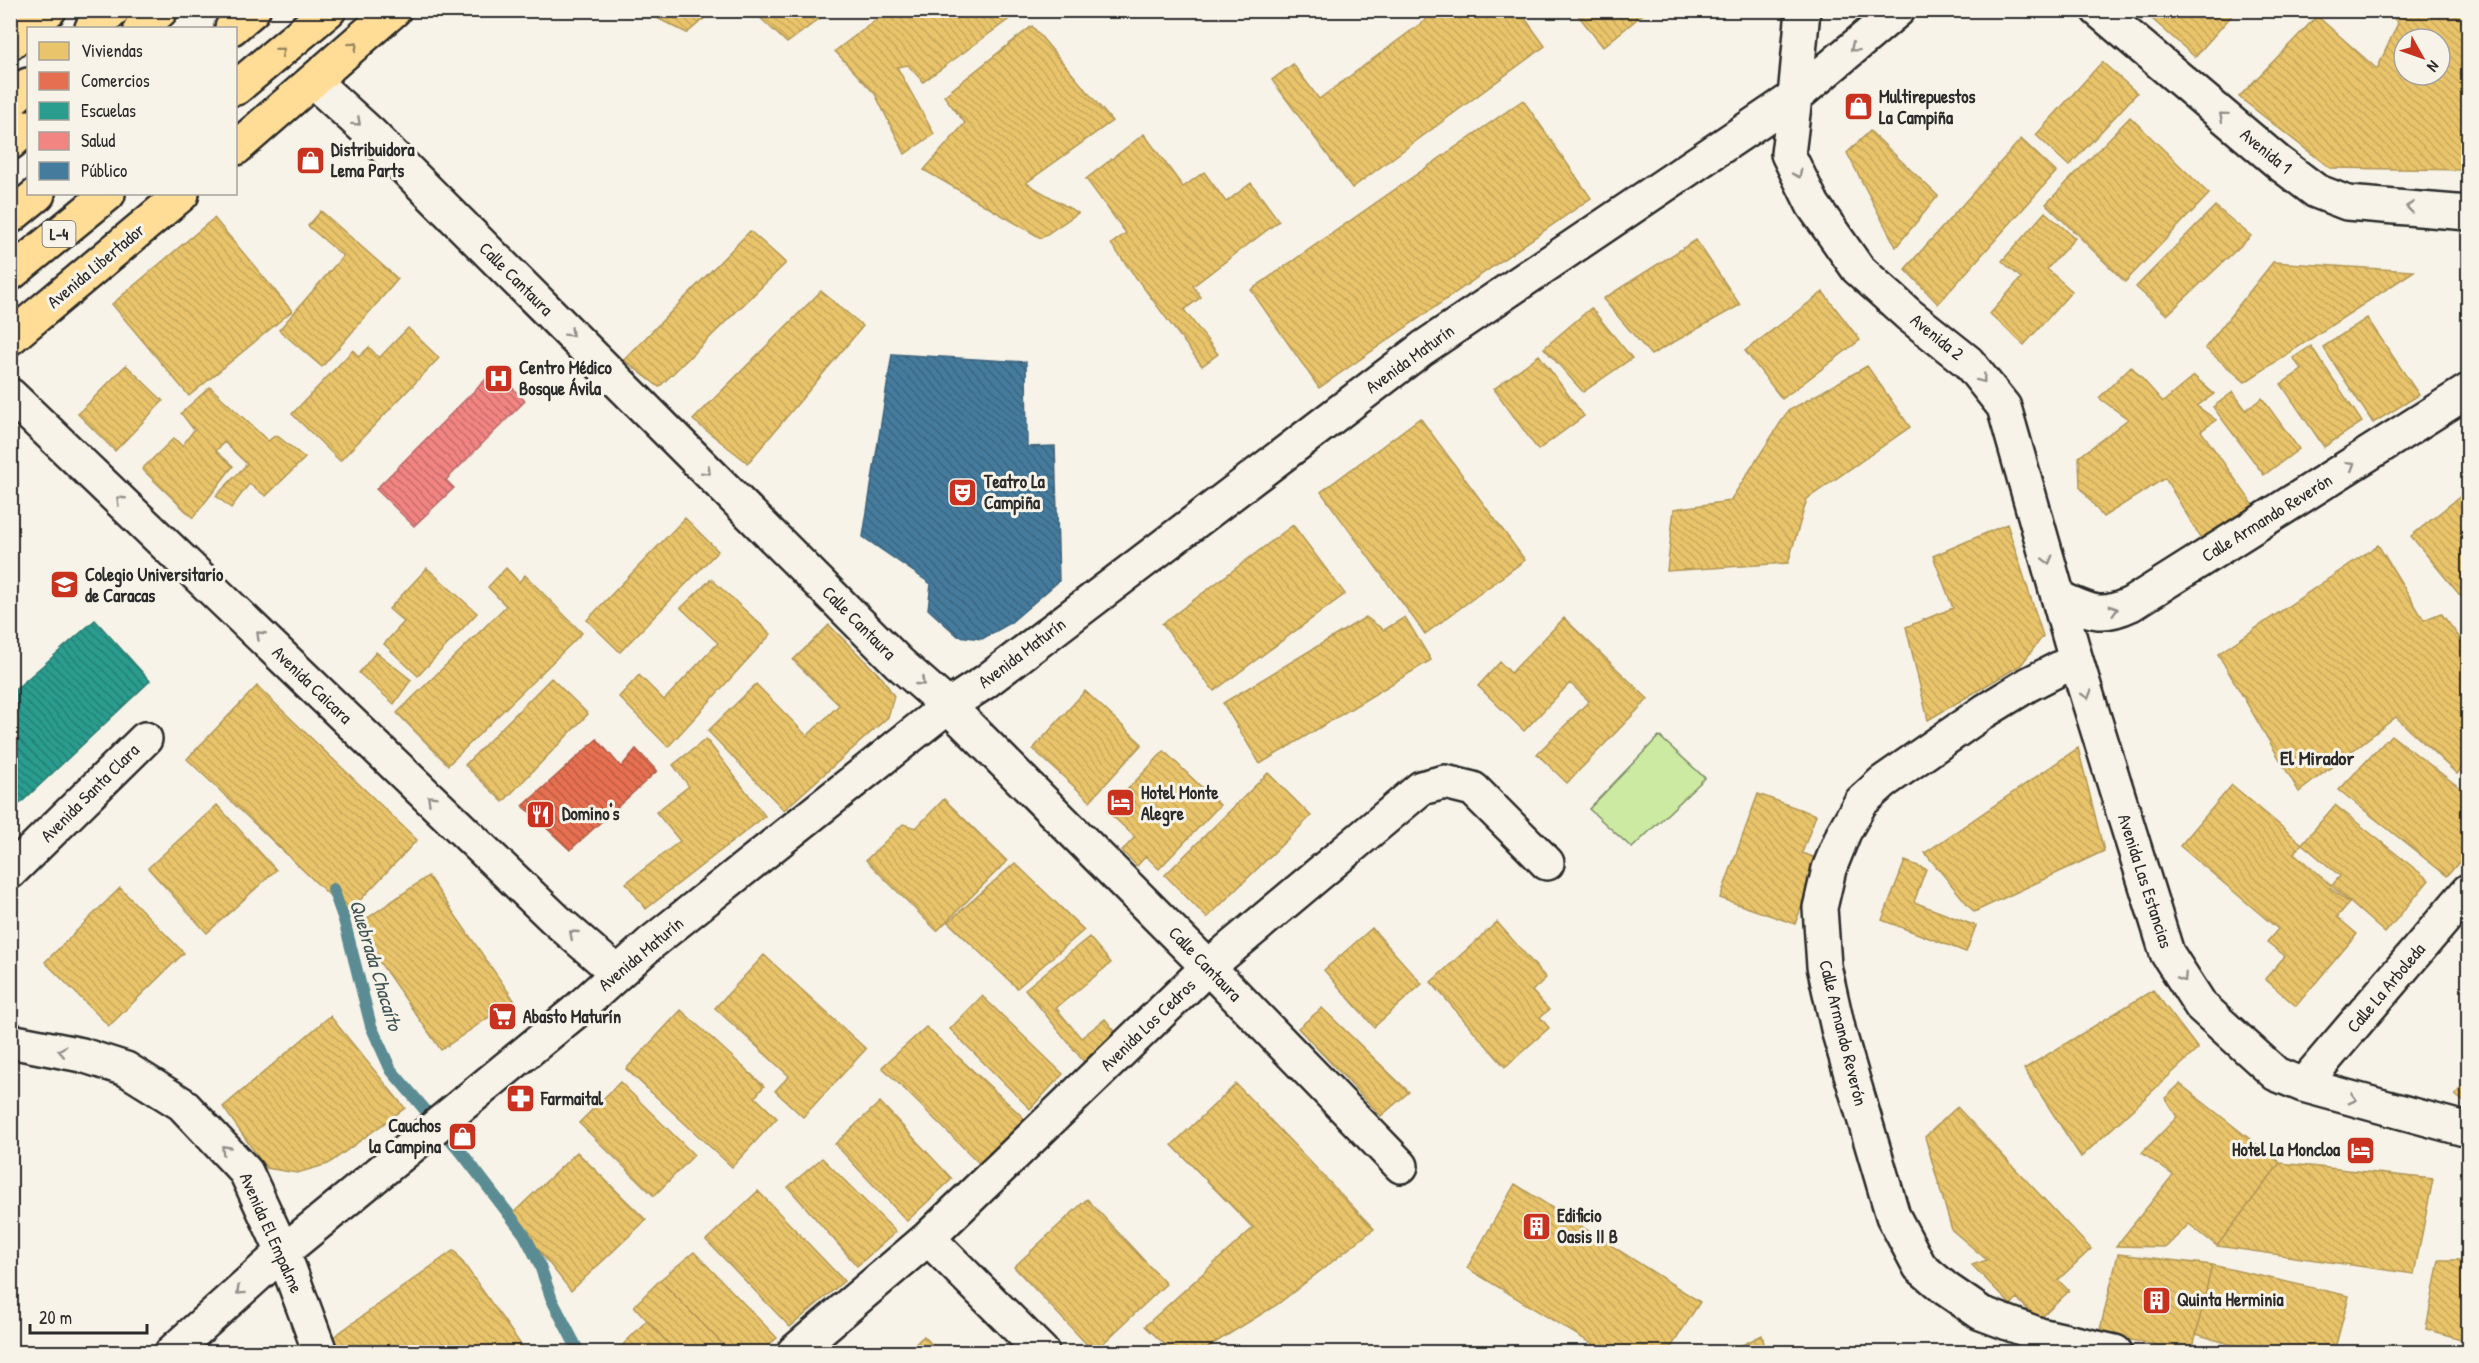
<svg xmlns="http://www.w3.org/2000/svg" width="2479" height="1363" font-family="'Patrick Hand',sans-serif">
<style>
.pitch{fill:#cceaa1;stroke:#7c8a66;stroke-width:1.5}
.homes{fill:url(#homes-back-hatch);stroke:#b09657;stroke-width:1.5;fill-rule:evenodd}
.shops{fill:url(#shops-back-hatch);stroke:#af5b46;stroke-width:1.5}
.schools{fill:url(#schools-back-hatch);stroke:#2a7b71;stroke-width:1.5}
.health{fill:url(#health-back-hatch);stroke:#b66968;stroke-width:1.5}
.public{fill:url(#public-back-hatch);stroke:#3d637b;stroke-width:1.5}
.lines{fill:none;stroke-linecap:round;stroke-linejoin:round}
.stream{stroke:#5c8c93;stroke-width:12}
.minor-casing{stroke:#2b2b2b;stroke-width:38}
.major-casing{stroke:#2b2b2b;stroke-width:38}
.minor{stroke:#f7f3e8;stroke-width:33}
.major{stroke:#ffdd96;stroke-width:33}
.oneway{stroke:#958460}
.oneway2{stroke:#918f8a}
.labels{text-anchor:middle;stroke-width:6;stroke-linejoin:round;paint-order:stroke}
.shield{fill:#f7f3e8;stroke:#686764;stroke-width:1.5}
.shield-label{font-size:16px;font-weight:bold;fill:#2b2b2b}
.poi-label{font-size:18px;font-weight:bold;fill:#2b2b2b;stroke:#f7f3e8;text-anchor:start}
.street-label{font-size:18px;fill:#2b2b2b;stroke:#f7f3e8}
.neighbourhood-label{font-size:20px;font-weight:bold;fill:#2b2b2b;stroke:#f7f3e8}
.water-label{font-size:20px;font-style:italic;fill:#405456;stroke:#f7f3e8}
</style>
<defs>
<pattern id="homes-back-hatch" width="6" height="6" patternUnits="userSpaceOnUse" patternTransform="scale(1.5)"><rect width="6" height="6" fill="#e9c46a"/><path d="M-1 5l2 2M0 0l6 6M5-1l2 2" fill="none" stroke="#c8a95c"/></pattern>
<pattern id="shops-back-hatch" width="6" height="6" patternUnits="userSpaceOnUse" patternTransform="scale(1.5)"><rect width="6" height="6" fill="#e76f51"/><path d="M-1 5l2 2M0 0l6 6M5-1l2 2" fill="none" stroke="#bb5b43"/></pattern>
<pattern id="schools-back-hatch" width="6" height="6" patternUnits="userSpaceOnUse" patternTransform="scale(1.5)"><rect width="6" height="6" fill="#2a9d8f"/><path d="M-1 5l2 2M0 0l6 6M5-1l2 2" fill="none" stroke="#248075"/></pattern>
<pattern id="health-back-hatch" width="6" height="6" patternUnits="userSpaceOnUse" patternTransform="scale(1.5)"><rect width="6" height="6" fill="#f28482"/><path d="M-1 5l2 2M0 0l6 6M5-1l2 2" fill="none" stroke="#c46c6b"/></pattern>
<pattern id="public-back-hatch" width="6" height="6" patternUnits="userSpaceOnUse" patternTransform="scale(1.5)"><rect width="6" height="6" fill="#457b9d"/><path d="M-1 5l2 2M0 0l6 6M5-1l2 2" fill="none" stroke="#3a6580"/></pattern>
</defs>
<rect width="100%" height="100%" fill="#f7f3e8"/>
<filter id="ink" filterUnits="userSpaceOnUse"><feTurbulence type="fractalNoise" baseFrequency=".0167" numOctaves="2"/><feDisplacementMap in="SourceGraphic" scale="12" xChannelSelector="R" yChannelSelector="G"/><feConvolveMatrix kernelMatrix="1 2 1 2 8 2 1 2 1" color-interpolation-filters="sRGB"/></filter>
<g filter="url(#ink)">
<path class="pitch" d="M1659,736L1705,778L1632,848L1589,809Z"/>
<path class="homes" d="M641,10H714L687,33Z
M752,10H831L787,43Z
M889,10H1017L1019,12L923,82L908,65L897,67L934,134L905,154L875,94L835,51Z
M1439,10H1519L1545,46L1352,188L1272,80L1293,64L1319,99Z
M1574,10H1648L1603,47Z
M2142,10H2231L2234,13L2195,57Z
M2387,10H2468V170L2330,168L2239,97L2317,16L2377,69L2398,23ZM2404,39H2440V75H2404Z
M1032,26L1112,121L1026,183L1078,213L1041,238L924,170L965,123L944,96Z
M2102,62L2137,93L2069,166L2036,135Z
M1523,100L1591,198L1319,388L1251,290Z
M2130,117L2209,194L2125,282L2046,204Z
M1870,131L1938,196L1896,247L1847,153Z
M1144,134L1183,187L1204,172L1226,202L1251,183L1279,221L1193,286L1201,297L1184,310L1218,354L1202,366L1111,244L1126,233L1086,179Z
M2021,139L2056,172L1938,304L1905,269Z
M2215,206L2251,236L2167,315L2136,287Z
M321,211L398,279L322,367L279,330L343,256L308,226Z
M2045,212L2075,238L2047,269L2072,291L2024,345L1990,314L2021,278L2002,261Z
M214,218L292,311L189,396L112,304Z
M750,231L786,263L659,387L624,360Z
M1696,240L1740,305L1651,355L1603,299Z
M2273,262L2414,271L2245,382L2205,348Z
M821,291L863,326L748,463L693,420Z
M1823,292L1860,340L1782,399L1745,351Z
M1591,308L1632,358L1583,392L1544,348Z
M2367,318L2419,395L2373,423L2323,347Z
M408,328L439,358L340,461L292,414L353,350L359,357L369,347L379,358Z
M2311,346L2362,422L2324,447L2281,384L2302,370L2293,358Z
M1539,355L1584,416L1538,450L1494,389Z
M126,365L163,401L115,451L78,414Z
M1867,366L1910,427L1807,499L1788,563L1667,571L1674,509L1730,501L1788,411Z
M2131,366L2163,402L2194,376L2214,394L2197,406L2216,420L2201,431L2257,510L2203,542L2165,478L2103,517L2080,487L2079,457L2128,419L2099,398Z
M210,387L268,441L276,435L305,458L266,496L249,484L231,508L216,496L247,464L224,442L216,451L233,466L193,518L142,469L174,438L182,446L194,430L181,413Z
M2233,392L2246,410L2262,398L2299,449L2264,475L2213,407Z
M1420,418L1525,560L1425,634L1321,492Z
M2467,491L2468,493V605L2411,536Z
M685,518L718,551L620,652L587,620Z
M2007,524L2043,636L2021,665L1928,720L1906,627L1953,608L1933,556Z
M1293,525L1345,594L1214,691L1162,624Z
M2378,545L2424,620L2441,613L2468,649V761L2457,774L2396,717L2299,792L2218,654Z
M427,568L477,613L418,676L384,644L404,622L389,609Z
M506,568L519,582L525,575L582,633L448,765L397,713L506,606L488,587Z
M711,579L771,634L668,747L619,697L639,675L664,700L718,643L681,608Z
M1366,617L1384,630L1405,617L1431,660L1260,764L1223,703Z
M1564,618L1648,699L1567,783L1537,754L1589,701L1570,683L1524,731L1478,686L1500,662L1511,673Z
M829,625L883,679L894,696L888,717L784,810L708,731L756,684L807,736L839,705L793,660Z
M376,652L411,680L394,704L359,673Z
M551,678L588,714L503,802L465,765Z
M257,686L417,840L348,913L187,759Z
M1085,691L1142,744L1090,801L1033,749Z
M2391,735L2468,794V852L2447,876L2339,790Z
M706,739L765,816L646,909L626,883L680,841L656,812L689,786L673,765Z
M2078,748L2104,851L1974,912L1925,853Z
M1164,751L1220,805L1159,869L1146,856L1137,866L1122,851L1135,837L1107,811Z
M1268,773L1311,816L1207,918L1165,875Z
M2232,785L2340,876L2330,888L2349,903L2337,917L2357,934L2296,1006L2265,979L2285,956L2267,942L2278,929L2180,846Z
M1758,794L1816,815L1802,853L1819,859L1795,924L1720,898Z
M944,799L1007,861L937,931L866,860L903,824L916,828Z
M217,805L276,870L207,933L148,868Z
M2335,805L2429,880L2385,933L2294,853Z
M1905,861L1926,869L1914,902L1976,926L1966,952L1882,920Z
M1015,863L1084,930L1017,988L948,922Z
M428,876L514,1000L441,1050L355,927Z
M120,888L184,953L109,1026L45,962Z
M1497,922L1546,978L1532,991L1549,1010L1540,1017L1549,1028L1505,1067L1431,982Z
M1372,928L1422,984L1374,1027L1324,970Z
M1089,937L1111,963L1056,1008L1081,1038L1105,1019L1122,1040L1088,1067L1025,989Z
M764,955L866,1049L803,1117L775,1091L789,1076L715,1008Z
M2153,990L2198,1049L2081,1157L2024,1069Z
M982,996L1063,1074L1030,1109L950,1029Z
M1322,1008L1409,1092L1381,1116L1298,1028Z
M681,1010L764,1086L755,1097L777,1118L732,1167L626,1069Z
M330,1016L405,1108L328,1164L297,1173L266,1168L223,1107Z
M926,1027L1027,1121L981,1165L882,1067Z
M2468,1079V1105L2455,1095Z
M620,1082L694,1155L654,1196L579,1123Z
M1236,1084L1374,1229L1278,1304L1200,1352H1173L1145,1326L1253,1228L1172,1145Z
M2180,1084L2280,1163L2217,1246L2189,1224L2166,1247L2116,1246L2173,1175L2142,1153L2177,1117L2165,1098Z
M880,1102L952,1179L907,1221L835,1144Z
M1957,1107L2091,1249L2058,1280L2069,1291L2038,1321L2017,1298L2011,1305L1972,1265L1987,1260L1952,1230L1925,1137Z
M577,1152L646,1220L571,1291L511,1215Z
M822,1158L896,1232L857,1266L788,1187Z
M2280,1163L2433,1179L2414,1274L2217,1246Z
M1515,1184L1700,1302L1668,1352H1605L1467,1268Z
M758,1191L844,1281L790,1327L706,1240Z
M1087,1199L1166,1284L1094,1352L1014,1267Z
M454,1250L526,1352H337L332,1338Z
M694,1252L777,1338L761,1352H730L660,1280Z
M2118,1254L2212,1265L2192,1352L2099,1334Z
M2439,1260H2468V1341L2426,1329Z
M2212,1265L2349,1296L2334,1352H2246V1349L2196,1334Z
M660,1280L730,1352H676L634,1306Z
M647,1320L676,1352H616Z
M1762,1335L1766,1352H1728Z
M924,1336L939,1352H906Z"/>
<path class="shops" d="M597,739L621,767L636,749L657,771L570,850L523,806Z"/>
<path class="schools" d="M95,620L150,681L10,813V694Z"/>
<path class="health" d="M495,370L525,401L446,480L454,488L414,526L376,489Z"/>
<path class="public" d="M892,354L1026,362L1027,447L1055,446L1059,581L1009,624L982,639L958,636L928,609L931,584L863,537Z"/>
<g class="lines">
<path class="stream" d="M333,889L344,920L371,1026L391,1070L462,1153L524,1234L539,1263L552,1300L579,1352"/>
<defs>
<path id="minor" d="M1803,10L1795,97L1788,154L1813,205L1858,269L1909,315L1968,362L2004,407L2076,660L2167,953L2201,1006L2276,1074L2303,1085L2468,1130
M2098,10L2279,163L2316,191L2347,203L2468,213
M314,82L370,133L899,663L948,706L1208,967L1401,1166
M10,395L555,919L616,972
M2059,598C2090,611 2099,619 2131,604L2468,391
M2076,660L2029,684L1985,711L1883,782L1861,802L1844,832L1829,869L1820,908L1824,966L1839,1033L1893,1216L1920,1267L1946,1289L1981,1313L2040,1335L2115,1352
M10,872L145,739
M10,1041L82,1055L126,1069L182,1104L246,1172L283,1252L320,1352
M2303,1085L2468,891
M928,1238L1042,1352
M172,1352L283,1252L575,1012L651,943L948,706L985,682L1423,348L1795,97L1898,10
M794,1352L928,1238L1208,967L1421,788L1445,782L1473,789L1547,863"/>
<path id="major" d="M92,28L113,10
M141,28L161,10
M232,28L253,10
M10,43L49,10
M236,88L329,10
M10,101L28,85
M10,143L28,127
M236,148L394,10
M10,217L38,194
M10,274L108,194
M10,338L182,194"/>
</defs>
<use href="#minor" class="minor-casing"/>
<use href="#major" class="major-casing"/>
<use href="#minor" class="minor"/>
<use href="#major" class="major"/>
</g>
<defs><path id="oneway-chevron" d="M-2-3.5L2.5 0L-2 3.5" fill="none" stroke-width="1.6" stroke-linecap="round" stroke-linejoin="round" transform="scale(1.5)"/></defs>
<g class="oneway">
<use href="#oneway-chevron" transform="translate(354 46) rotate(-42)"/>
<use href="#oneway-chevron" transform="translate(281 51) rotate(-40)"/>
</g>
<g class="oneway2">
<use href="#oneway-chevron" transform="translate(1854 48) rotate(140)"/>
<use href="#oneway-chevron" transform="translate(2223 116) rotate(-140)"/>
<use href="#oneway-chevron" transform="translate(357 122) rotate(42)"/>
<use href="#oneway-chevron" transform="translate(1798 174) rotate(64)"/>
<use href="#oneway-chevron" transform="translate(2410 207) rotate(-174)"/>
<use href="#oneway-chevron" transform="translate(570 333) rotate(45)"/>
<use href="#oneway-chevron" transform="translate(1982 379) rotate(52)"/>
<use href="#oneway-chevron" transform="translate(2351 465) rotate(-32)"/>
<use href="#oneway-chevron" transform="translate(707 471) rotate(45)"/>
<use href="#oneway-chevron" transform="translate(120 500) rotate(-136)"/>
<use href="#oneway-chevron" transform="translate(2048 560) rotate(74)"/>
<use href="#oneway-chevron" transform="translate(2114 610) rotate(-16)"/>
<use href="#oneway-chevron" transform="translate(260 635) rotate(-136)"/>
<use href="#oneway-chevron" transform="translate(921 682) rotate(41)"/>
<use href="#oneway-chevron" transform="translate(2087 695) rotate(73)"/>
<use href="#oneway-chevron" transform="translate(431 799) rotate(-136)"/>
<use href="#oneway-chevron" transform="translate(573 934) rotate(-139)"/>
<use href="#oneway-chevron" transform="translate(2183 978) rotate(57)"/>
<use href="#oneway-chevron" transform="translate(62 1051) rotate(-169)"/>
<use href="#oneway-chevron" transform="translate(2353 1099) rotate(15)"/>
<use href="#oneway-chevron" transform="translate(225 1149) rotate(-134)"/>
<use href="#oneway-chevron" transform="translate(240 1291) rotate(138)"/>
</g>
</g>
<defs>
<symbol id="shop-square" viewBox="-11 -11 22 22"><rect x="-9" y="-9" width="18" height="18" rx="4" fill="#c8321e" stroke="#f7f3e8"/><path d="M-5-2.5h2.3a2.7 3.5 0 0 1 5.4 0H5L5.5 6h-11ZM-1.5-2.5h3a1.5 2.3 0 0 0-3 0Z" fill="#fff"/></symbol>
<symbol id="hospital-square" viewBox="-11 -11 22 22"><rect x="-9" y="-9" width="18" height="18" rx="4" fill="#c8321e" stroke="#f7f3e8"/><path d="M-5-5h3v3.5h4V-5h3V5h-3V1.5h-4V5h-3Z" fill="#fff"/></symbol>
<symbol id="theatre-square" viewBox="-11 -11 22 22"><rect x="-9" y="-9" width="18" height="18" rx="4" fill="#c8321e" stroke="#f7f3e8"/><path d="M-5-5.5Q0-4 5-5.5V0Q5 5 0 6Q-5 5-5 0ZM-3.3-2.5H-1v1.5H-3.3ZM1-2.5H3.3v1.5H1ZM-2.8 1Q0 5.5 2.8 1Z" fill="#fff"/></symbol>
<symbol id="university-square" viewBox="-11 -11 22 22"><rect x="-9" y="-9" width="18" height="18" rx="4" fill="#c8321e" stroke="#f7f3e8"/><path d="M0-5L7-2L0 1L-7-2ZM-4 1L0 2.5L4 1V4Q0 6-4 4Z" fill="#fff"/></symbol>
<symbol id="hotel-square" viewBox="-11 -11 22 22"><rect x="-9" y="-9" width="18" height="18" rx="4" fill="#c8321e" stroke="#f7f3e8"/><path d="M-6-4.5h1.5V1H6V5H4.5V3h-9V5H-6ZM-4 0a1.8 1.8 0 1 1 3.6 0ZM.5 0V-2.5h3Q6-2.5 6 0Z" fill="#fff"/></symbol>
<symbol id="restaurant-square" viewBox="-11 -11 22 22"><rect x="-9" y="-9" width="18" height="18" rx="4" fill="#c8321e" stroke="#f7f3e8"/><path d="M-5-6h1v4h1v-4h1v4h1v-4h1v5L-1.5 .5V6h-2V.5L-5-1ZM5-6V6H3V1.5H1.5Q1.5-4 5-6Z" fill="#fff"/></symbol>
<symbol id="supermarket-square" viewBox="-11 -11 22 22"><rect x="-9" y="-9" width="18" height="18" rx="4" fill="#c8321e" stroke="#f7f3e8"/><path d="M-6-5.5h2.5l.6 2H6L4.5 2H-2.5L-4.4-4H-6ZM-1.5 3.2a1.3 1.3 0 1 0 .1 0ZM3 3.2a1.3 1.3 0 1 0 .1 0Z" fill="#fff"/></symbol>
<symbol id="pharmacy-square" viewBox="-11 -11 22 22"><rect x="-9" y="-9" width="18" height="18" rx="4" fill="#c8321e" stroke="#f7f3e8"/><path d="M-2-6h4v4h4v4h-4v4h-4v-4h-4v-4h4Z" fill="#fff"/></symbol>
<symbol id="building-square" viewBox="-11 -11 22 22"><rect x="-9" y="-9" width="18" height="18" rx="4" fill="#c8321e" stroke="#f7f3e8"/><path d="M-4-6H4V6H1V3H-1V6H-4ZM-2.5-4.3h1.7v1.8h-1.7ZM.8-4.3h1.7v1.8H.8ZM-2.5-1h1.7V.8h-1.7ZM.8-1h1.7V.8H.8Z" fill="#fff"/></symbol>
</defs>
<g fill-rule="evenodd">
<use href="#shop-square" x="1842" y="90" width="33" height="33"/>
<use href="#shop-square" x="294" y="144" width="33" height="33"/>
<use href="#hospital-square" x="482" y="362" width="33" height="33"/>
<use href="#theatre-square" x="946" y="476" width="33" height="33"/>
<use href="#university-square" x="48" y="568" width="33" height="33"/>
<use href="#hotel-square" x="1104" y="786" width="33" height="33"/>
<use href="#restaurant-square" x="524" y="798" width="33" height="33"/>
<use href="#supermarket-square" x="486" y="1000" width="33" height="33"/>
<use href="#pharmacy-square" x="504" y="1082" width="33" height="33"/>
<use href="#shop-square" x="446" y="1120" width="33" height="33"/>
<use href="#hotel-square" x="2344" y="1134" width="33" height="33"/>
<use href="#building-square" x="1520" y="1210" width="33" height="33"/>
<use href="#building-square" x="2140" y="1284" width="33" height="33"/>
</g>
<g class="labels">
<rect class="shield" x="42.5" y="221" width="33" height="26" rx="4.5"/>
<g class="shield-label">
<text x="59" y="240">L-4</text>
</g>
<g class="poi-label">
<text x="1879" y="103">Multirepuestos<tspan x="1879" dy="21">La Campiña</tspan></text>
<text x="331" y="156">Distribuidora<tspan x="331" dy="21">Lema Parts</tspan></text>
<text x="519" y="374">Centro Médico<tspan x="519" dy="21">Bosque Ávila</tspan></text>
<text x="984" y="488">Teatro La<tspan x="984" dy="21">Campiña</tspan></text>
<text x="85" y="581">Colegio Universitario<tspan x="85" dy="21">de Caracas</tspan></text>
<text x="1141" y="799">Hotel Monte<tspan x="1141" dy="21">Alegre</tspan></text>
<text x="562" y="820">Domino's</text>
<text x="523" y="1023">Abasto Maturín</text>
<text x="541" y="1105">Farmaital</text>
<text x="441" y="1132" text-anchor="end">Cauchos<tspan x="441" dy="21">la Campina</tspan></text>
<text x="2340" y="1156" text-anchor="end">Hotel La Moncloa</text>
<text x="1557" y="1222">Edificio<tspan x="1557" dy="21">Oasis II B</tspan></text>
<text x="2177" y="1306">Quinta Herminia</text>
</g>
<g class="street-label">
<text transform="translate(2266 151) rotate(39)" y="6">Avenida 1</text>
<text transform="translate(96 266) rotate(-40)" y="6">Avenida Libertador</text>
<text transform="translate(516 279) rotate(45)" y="6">Calle Cantaura</text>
<text transform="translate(1937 337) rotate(39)" y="6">Avenida 2</text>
<text transform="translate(1410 359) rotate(-36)" y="6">Avenida Maturín</text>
<text transform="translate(2267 518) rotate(-32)" y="6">Calle Armando Reverón</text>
<text transform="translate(859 623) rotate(45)" y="6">Calle Cantaura</text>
<text transform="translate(1022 653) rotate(-37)" y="6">Avenida Maturín</text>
<text transform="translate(312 685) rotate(44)" y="6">Avenida Caicara</text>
<text transform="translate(90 793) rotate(-45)" y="6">Avenida Santa Clara</text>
<text transform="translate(2145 881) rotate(72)" y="6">Avenida Las Estancias</text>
<text transform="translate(641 954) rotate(-40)" y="6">Avenida Maturín</text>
<text transform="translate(1205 964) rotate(46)" y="6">Calle Cantaura</text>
<text transform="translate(2386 988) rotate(-50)" y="6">Calle La Arboleda</text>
<text transform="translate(1148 1025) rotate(-44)" y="6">Avenida Los Cedros</text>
<text transform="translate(1843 1033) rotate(76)" y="6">Calle Armando Reverón</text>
<text transform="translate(271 1233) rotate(66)" y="6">Avenida El Empalme</text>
</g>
<g class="neighbourhood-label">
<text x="2317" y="765">El Mirador</text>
</g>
<g class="water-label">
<text transform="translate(376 965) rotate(73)" y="7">Quebrada Chacaíto</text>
</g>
</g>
<rect width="2479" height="1363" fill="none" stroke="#f7f3e8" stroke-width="36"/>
<rect x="18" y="18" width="2443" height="1327" fill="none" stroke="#2b2b2b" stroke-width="2" filter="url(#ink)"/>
<rect x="27" y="27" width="210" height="168" fill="#f7f3e8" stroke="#a5a39c" stroke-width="1.5"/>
<rect x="39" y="42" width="30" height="18" fill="#e9c46a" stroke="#a5a39c" stroke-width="1.5"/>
<text x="81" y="57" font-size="18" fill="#2b2b2b">Viviendas</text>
<rect x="39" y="72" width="30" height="18" fill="#e76f51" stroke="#a5a39c" stroke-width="1.5"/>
<text x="81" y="87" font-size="18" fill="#2b2b2b">Comercios</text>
<rect x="39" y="102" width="30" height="18" fill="#2a9d8f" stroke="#a5a39c" stroke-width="1.5"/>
<text x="81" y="117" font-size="18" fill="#2b2b2b">Escuelas</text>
<rect x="39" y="132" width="30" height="18" fill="#f28482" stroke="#a5a39c" stroke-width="1.5"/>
<text x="81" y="147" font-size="18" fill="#2b2b2b">Salud</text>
<rect x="39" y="162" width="30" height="18" fill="#457b9d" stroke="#a5a39c" stroke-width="1.5"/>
<text x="81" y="177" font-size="18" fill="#2b2b2b">Público</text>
<g transform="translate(2422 57) rotate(130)"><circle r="28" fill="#f7f3e8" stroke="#a5a39c" stroke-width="1.5"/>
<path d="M0-4.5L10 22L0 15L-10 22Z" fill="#c8321e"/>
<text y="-9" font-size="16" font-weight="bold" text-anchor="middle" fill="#2b2b2b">N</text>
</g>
<path d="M30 1324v9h117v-9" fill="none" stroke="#2b2b2b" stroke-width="3"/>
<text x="39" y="1324" font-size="18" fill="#2b2b2b" stroke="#f7f3e8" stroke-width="4.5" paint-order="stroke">20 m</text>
</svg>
